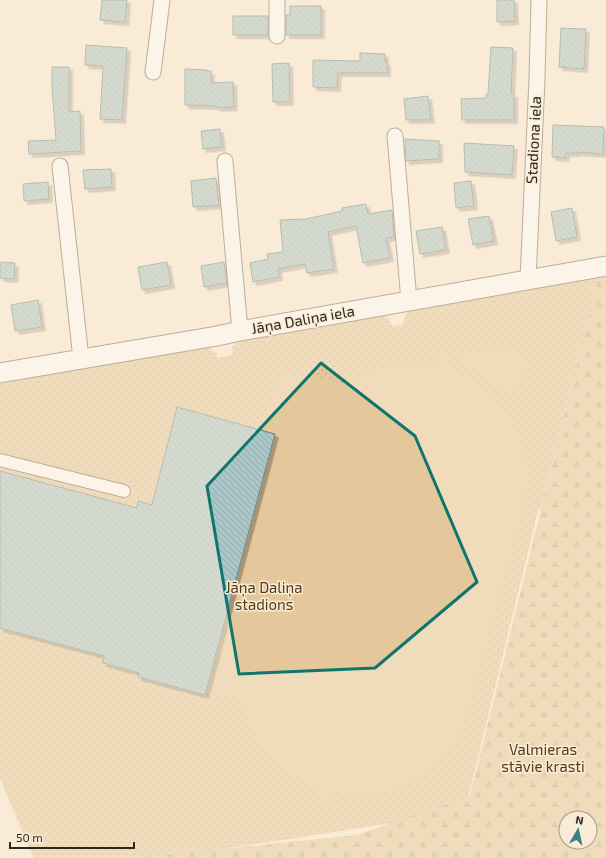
<svg xmlns="http://www.w3.org/2000/svg" width="606" height="858" font-family="'Exo 2',sans-serif">
<style>
.grass{fill:url(#grass-dots)}
.forest{fill:url(#forest-firs);fill-rule:evenodd}
.garden{fill:#e4c89c}
.building{fill:url(#building-back-hatch);stroke:#688486;filter:url(#shadow)}
.lines{fill:none;stroke-linecap:round;stroke-linejoin:round}
.pedestrian-casing{stroke:#706452;stroke-width:14}
.minor-casing{stroke:#706452;stroke-width:17}
.tertiary-casing{stroke:#706452;stroke-width:21}
.pedestrian{stroke:#fff;stroke-width:12}
.minor{stroke:#fff;stroke-width:15}
.tertiary{stroke:#fff;stroke-width:19}
.marked{fill:none;stroke:#0f766e;stroke-width:3;stroke-linejoin:round}
.labels{text-anchor:middle;stroke-width:3;stroke-linejoin:round;paint-order:stroke}
.street-label{font-size:15px;fill:#2c271f;stroke:#f9ebd6}
.park-label{font-size:15px;fill:#513b15;stroke:#f9ebd6}
</style>
<defs>
<pattern id="grass-dots" width="8" height="8" patternUnits="userSpaceOnUse"><rect width="8" height="8" fill="#e4c89c"/><path d="M2 2h.1M6 6h.1" fill="none" stroke="#c4ac86" stroke-width="1.8" stroke-linecap="round"/></pattern>
<pattern id="forest-firs" width="22" height="20" patternUnits="userSpaceOnUse"><rect width="22" height="20" fill="#e4c89c"/><path d="M5 1l3.5 6h-7zM16 11l3.5 6h-7z" fill="#c4ac86"/></pattern>
<pattern id="building-back-hatch" width="6" height="6" patternUnits="userSpaceOnUse"><rect width="6" height="6" fill="#a9c6c9"/><path d="M-1 5l2 2M0 0l6 6M5-1l2 2" fill="none" stroke="#92aaac"/></pattern>
<filter id="shadow"><feDropShadow dx="3.5" dy="3.5" stdDeviation="0" flood-color="#0004"/></filter>
</defs>
<rect width="100%" height="100%" fill="#f9ebd6"/>
<path class="grass" d="M599,275L540,512L539,507L467,802L465,812L163,858H34L0,779V384L81,368L208,346L217,355V358L233,355L232,347L240,341L276,333L382,313L391,322L392,326L402,325L406,314L416,307Z"/>
<path class="forest" d="M606,266V858H135L357,835L470,796L601,267ZM566,818H590V842H566Z"/>
<path class="garden" d="M517,349L531,366L511,397L489,378L460,361L465,351Z
M439,351L450,353L446,368C456,373 467,377 476,383C509,405 528,444 527,482C526,499 522,515 518,530L463,730C457,739 452,751 444,759C429,775 400,789 379,794C365,797 347,795 333,793L330,805L319,807L323,790C290,776 259,754 248,718C246,712 245,706 244,700L197,688L278,374C302,374 321,377 344,385C375,366 399,360 436,366Z"/>
<path class="building" d="M102,0H127L125,22L100,20Z
M497,0H514L515,21L497,22Z
M290,6H321V35H286V15H290Z
M233,16H268V35H233Z
M561,28L586,29L584,69L559,67Z
M86,45L127,48L122,120L100,119L103,66L85,65Z
M491,47L513,48L511,94H514V120H462L461,99L486,98V94H488Z
M360,53L385,54V62H387V73H338L337,88L313,87V60L360,61Z
M289,63L290,102H273L272,64Z
M52,67H69V112L80,111L81,151L29,154L28,141L56,140L52,87Z
M185,69L207,70V71H211V83L233,82L234,107L217,108V106L185,105Z
M428,96L431,120H406L404,99Z
M553,125L604,127L603,154L577,152V153H566L565,158L552,157Z
M220,129L222,147L203,149L201,131Z
M405,139L439,141V159L406,161Z
M464,143L514,146L512,175L465,172Z
M111,169L112,187L85,189L83,170Z
M216,178L219,205L193,207L191,181Z
M471,181L474,206L456,208L454,183Z
M48,182L49,199L24,201L23,184Z
M366,204L368,214L392,210L394,237L386,238L390,258L363,263L356,226L328,232L334,269L307,273L305,264L278,269L279,277L253,282L250,263L268,259L267,254L283,252L280,220L306,219L342,211V208Z
M572,208L577,237L556,241L551,212Z
M489,216L494,241L473,245L468,219Z
M442,227L446,250L420,254L416,231Z
M0,262L15,263L14,279L0,278Z
M167,262L171,285L142,290L138,267Z
M224,262L227,283L204,287L201,266Z
M38,300L42,327L15,331L11,305Z
M177,407L275,434L205,695L138,677L139,673L103,663L104,656L0,628V471L137,508L138,501L152,505Z"/>
<g class="lines">
<defs>
<path id="pedestrian" d="M0,460L124,491"/>
<path id="minor" d="M277,36V0
M153,72L162,0
M395,136L409,301
M225,161L240,331
M60,166L81,359
M528,280L537,79L539,0"/>
<path id="tertiary" d="M0,373L217,336L240,331L606,266"/>
</defs>
<use href="#pedestrian" class="pedestrian-casing"/>
<use href="#minor" class="minor-casing"/>
<use href="#tertiary" class="tertiary-casing"/>
<use href="#pedestrian" class="pedestrian"/>
<use href="#minor" class="minor"/>
<use href="#tertiary" class="tertiary"/>
</g>
<path d="M0 0H606V858H0ZM321,363L415,436L477,582L375,668L239,674L207,486Z" fill="#f9ebd6" fill-opacity=".55" fill-rule="evenodd"/>
<path class="marked" d="M321,363L415,436L477,582L375,668L239,674L207,486Z"/>
<g class="labels">
<g class="street-label">
<text transform="translate(534 140) rotate(-87)" y="5">Stadiona iela</text>
<text transform="translate(303 320) rotate(-10)" y="5">Jāņa Daliņa iela</text>
</g>
<g class="park-label">
<text x="264" y="593">Jāņa Daliņa<tspan x="264" dy="17">stadions</tspan></text>
<text x="543" y="755">Valmieras<tspan x="543" dy="17">stāvie krasti</tspan></text>
</g>
</g>
<g transform="translate(578 830) rotate(9)"><circle r="19" fill="#f9ebd6" stroke="#a79d8d"/>
<path d="M0-3L7 15L0 10L-7 15Z" fill="#398187"/>
<text y="-6" font-size="11" font-weight="bold" text-anchor="middle" fill="#2c271f">N</text>
</g>
<path d="M10 842v6h124v-6" fill="none" stroke="#2c271f" stroke-width="2"/>
<text x="16" y="842" font-size="12" fill="#2c271f" stroke="#f9ebd6" stroke-width="3" paint-order="stroke">50 m</text>
</svg>
